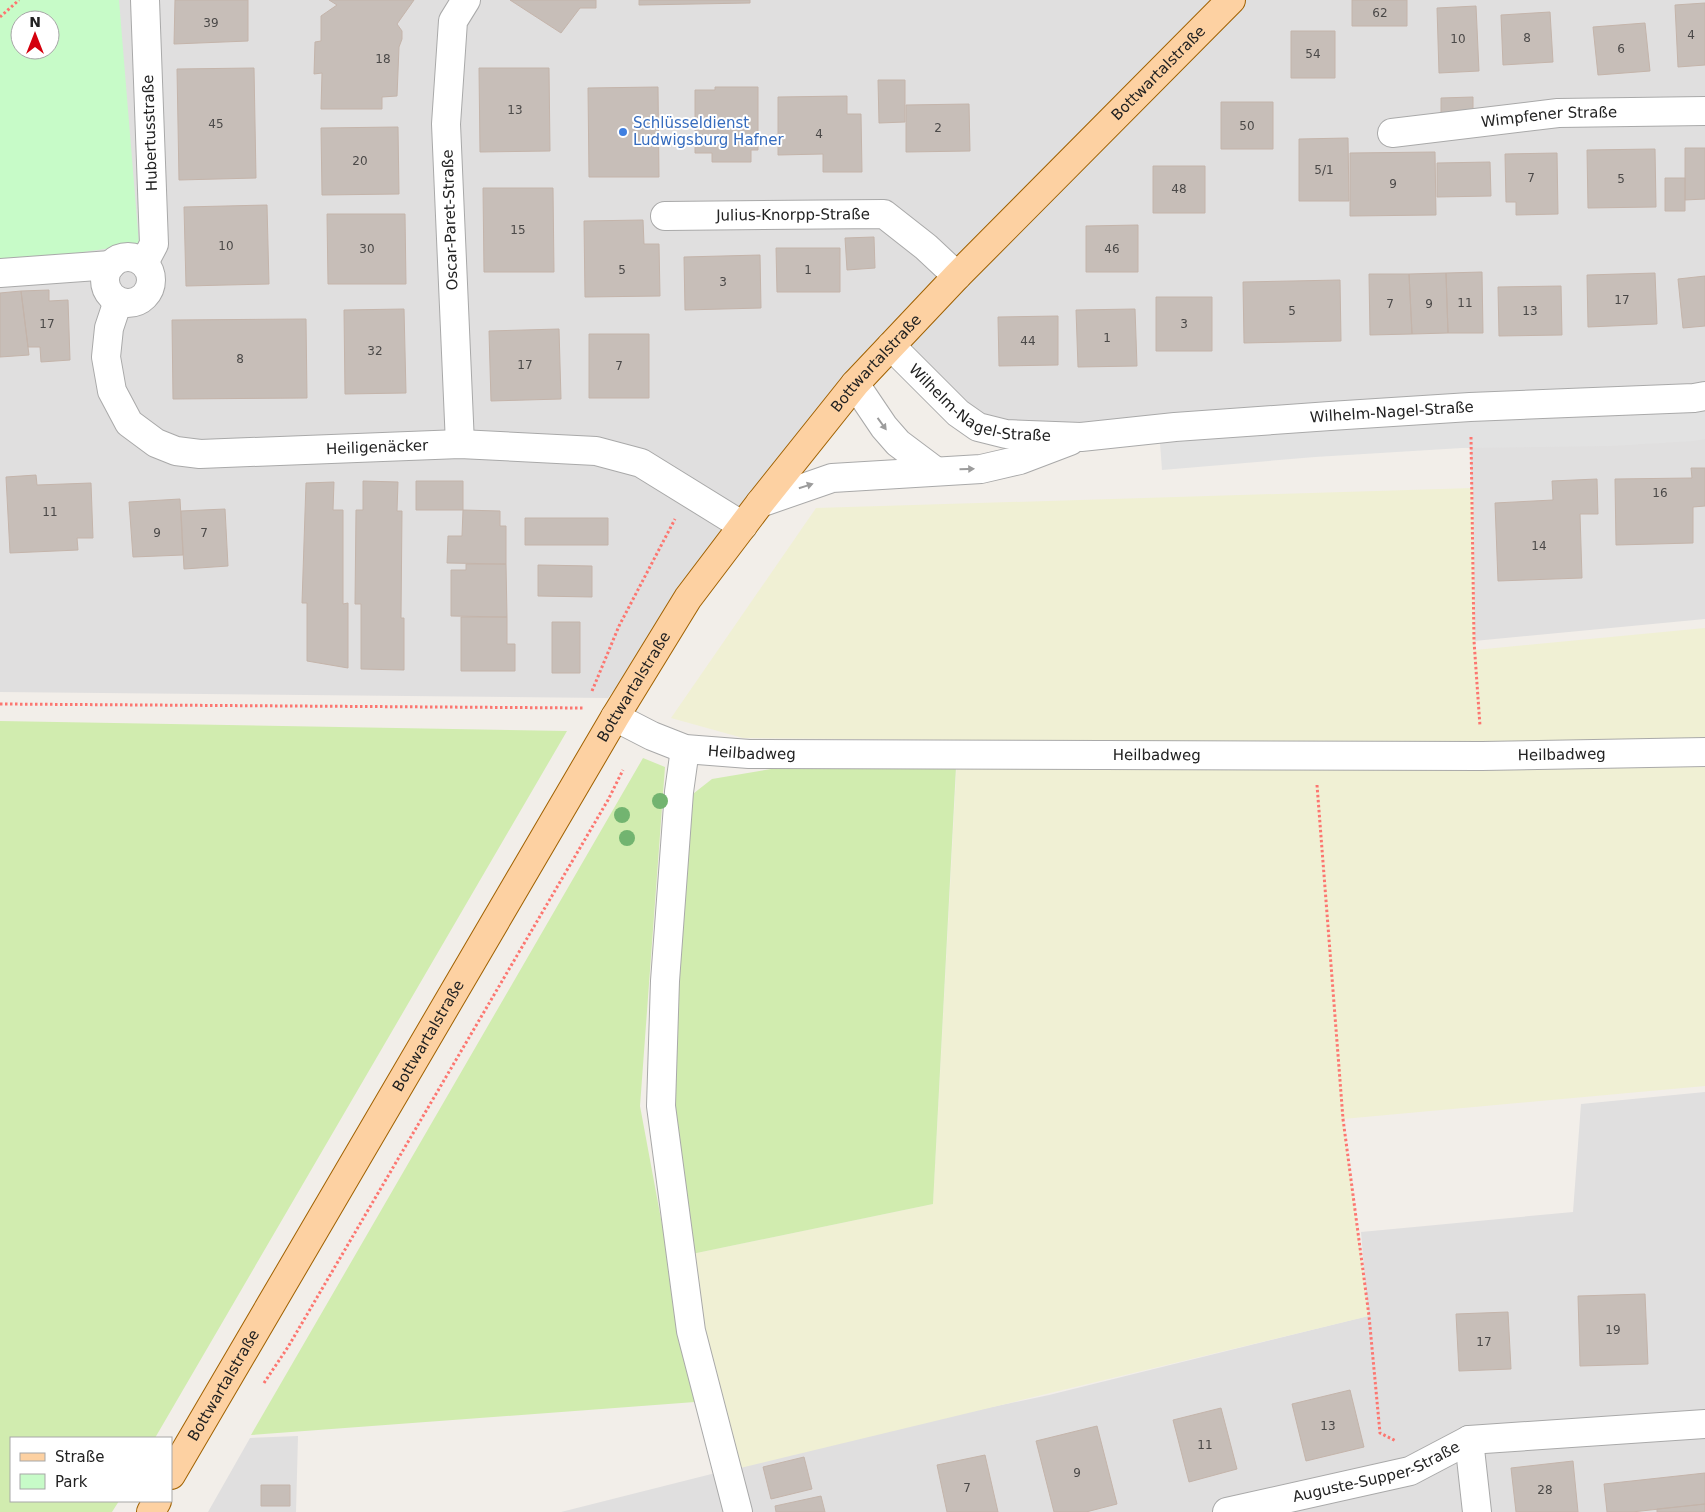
<svg xmlns="http://www.w3.org/2000/svg" width="1705" height="1512" font-family="'DejaVu Sans',sans-serif">
<style>
.residential{fill:#e0dfdf;fill-rule:evenodd}
.farmland{fill:#f0f0d4}
.grass{fill:#d1ecaf}
.park{fill:#c7fbc8;fill-rule:evenodd}
.parking{fill:#e2e2e2}
.building{fill:#c7beb8;stroke:#c4b4aa}
.lines{fill:none;stroke-linecap:round;stroke-linejoin:round}
.minor-casing{stroke:#a9a9a9;stroke-width:30}
.major-casing{stroke:#a06100;stroke-width:30}
.path{stroke:#fc7670;stroke-width:3;stroke-dasharray:2.5 2.5;stroke-linecap:butt}
.minor{stroke:#fff;stroke-width:28}
.major{stroke:#fdd1a2;stroke-width:28}
.tree{fill:#72b470}
.oneway{fill:#9c9c9c}
.shop-dot{fill:#3f7fe0;stroke:#fff;stroke-width:2}
.labels{text-anchor:middle;stroke-width:4;stroke-linejoin:round;paint-order:stroke}
.number-label{font-size:12px;fill:#4b4948}
.street-label{font-size:15px;fill:#222;stroke:#fff}
.shop-label{font-size:15px;fill:#366cbe;stroke:#fff;text-anchor:start}
</style>
<rect width="100%" height="100%" fill="#f2eee9"/>
<path class="residential" d="M0,0H1705V619L1474,641L1470,407L1006,434L891,346L743,526L608,698L0,692ZM20,20H50V50H20Z
M1705,1092V1512H561L906,1425L1049,1395L1368,1316L1361,1232L1573,1212L1581,1104Z
M298,1436L296,1512H208L250,1438Z"/>
<path class="farmland" d="M1473,488L1475,650L1705,628V1086L1343,1119L1369,1316L728,1471L687,1255L933,1204L958,740L743,738L671,718L816,508Z"/>
<path class="grass" d="M0,721L567,731L155,1438H11V1501H119L112,1512H0Z
M643,758L665,767L640,1106L695,1402L251,1435Z
M956,767L933,1204L687,1255L667,1113L689,797L712,779L771,769Z"/>
<path class="park" d="M0,0H119L139,244L0,264ZM20,20H50V50H20Z"/>
<path class="parking" d="M1705,410V439L1693,441L1612,446L1462,448L1315,457L1162,470L1160,443L1317,429L1466,422L1612,417Z"/>
<path class="building" d="M175,0H248V41L174,44Z
M329,0H414L397,24L402,31V39L399,47L397,96L382,97V109H321L322,73L314,74L315,42L321,41V16L337,5Z
M510,0H596V8H580L561,33Z
M639,0H750V3L639,5Z
M1352,0H1407V26H1352Z
M1705,3V65L1678,67L1675,5Z
M1476,6L1479,71L1439,73L1437,8Z
M1550,12L1553,62L1503,65L1501,15Z
M1645,23L1650,71L1598,75L1593,27Z
M1291,31H1335V78H1291Z
M254,68L256,178L179,180L177,69Z
M479,68H549L550,151L480,152Z
M878,80H905V122L879,123Z
M658,87L659,177H589L588,88Z
M715,87H758V150H751V162H712V153H695V90H715Z
M847,96V114H861L862,172H823V154L778,155V97Z
M1473,97V114L1441,115V98Z
M1221,102H1273V149H1221Z
M969,104L970,151L906,152V105Z
M398,127L399,194L322,195L321,128Z
M1348,138L1349,201H1299V139Z
M1685,148H1705V199L1685,200Z
M1655,149L1656,207L1588,208L1587,150Z
M1435,152L1436,215L1350,216V153Z
M1557,153L1558,214L1516,215V202H1506L1505,154Z
M1490,162L1491,196L1437,197V163Z
M1153,166H1205V213H1153Z
M1665,178H1685V211H1665Z
M483,188H553L554,272H484Z
M267,205L269,284L186,286L184,207Z
M327,214H405L406,284H328Z
M643,220L644,244H659L660,296L585,297L584,221Z
M1138,225V272H1086V226Z
M874,237L875,268L847,270L845,238Z
M776,248H840V292H777Z
M760,255L761,308L685,310L684,257Z
M1482,272L1483,333H1448L1446,273Z
M1446,273L1448,333L1412,334L1409,274Z
M1655,273L1657,324L1588,327L1587,275Z
M1369,274H1409L1412,334L1370,335Z
M1705,276V326L1683,328L1678,279Z
M1340,280L1341,341L1244,343L1243,282Z
M1561,286L1562,335L1499,336L1498,287Z
M49,290V301L68,300L70,360L41,362L40,347H28L21,291Z
M21,291L29,355L0,357V293Z
M1156,297H1212V351H1156Z
M404,309L406,393L345,394L344,310Z
M1135,309L1137,366L1078,367L1076,310Z
M1058,316V365L999,366L998,317Z
M306,319L307,398L173,399L172,320Z
M559,329L561,399L491,401L489,331Z
M589,334H649V398H589Z
M1691,468H1705V506L1693,507V543L1616,545L1615,479L1692,478Z
M36,475L37,485L91,483L93,538H77L78,550L10,553L6,477Z
M1597,479L1598,514H1580L1582,578L1498,581L1495,503L1553,500L1552,481Z
M363,481L398,482L397,511H402L401,618H404V670L361,669V604H355L356,510H363Z
M416,481H463V510H416Z
M334,482L333,510H343V604L348,603V668L307,661V603H302L306,483Z
M180,499L183,555L133,557L129,502Z
M225,509L228,566L184,569L181,511Z
M463,510L500,511V526H506V564L447,563L448,536H462Z
M525,518H608V545H525Z
M466,564H506L507,617L451,616V570H466Z
M538,565L592,566V597L538,596Z
M461,617H507V644H515V671H461Z
M552,622H580V673H552Z
M1645,1294L1648,1364L1580,1366L1578,1296Z
M1508,1312L1511,1369L1459,1371L1456,1314Z
M1350,1390L1364,1447L1306,1461L1292,1404Z
M1221,1408L1237,1469L1189,1482L1173,1420Z
M1097,1426L1117,1504L1086,1512H1054L1036,1441Z
M985,1455L998,1512H947L937,1465Z
M804,1457L812,1489L771,1499L763,1467Z
M1573,1461L1578,1512H1516L1511,1468Z
M1705,1473V1504L1632,1512H1607L1604,1484Z
M261,1485H290V1506H261Z
M821,1496L825,1512H776L775,1506Z
M1705,1504V1512H1657V1509Z"/>
<g class="lines">
<defs>
<g id="minor">
<path id="s1" d="M1392,133L1558,113L1705,111"/>
<path id="s2" d="M665,216L884,214L926,247L957,276"/>
<circle cx="128" cy="280" r="23"/>
<path d="M144,263L154,244L145,0"/>
<path d="M0,273L111,265"/>
<path id="s3" d="M118,301L109,328L106,357L112,391L129,423L156,443L176,451L200,454L460,444L596,451L641,463L743,526"/>
<path id="s4" d="M891,346L958,413L978,427L1006,434L1081,437L1175,427L1330,416L1470,407L1694,398L1705,396"/>
<path d="M855,384L884,427L898,443L934,470"/>
<path d="M460,444L446,124L453,21L466,0"/>
<path d="M760,503L832,478L981,469L1020,460L1070,441"/>
<path id="s5" d="M615,717L652,736L685,749L749,754L1482,756L1705,752"/>
<path d="M685,749L679,792L665,981L661,1106L691,1331L738,1512"/>
<path d="M1469,1440L1477,1512"/>
<path id="s6" d="M1227,1512L1410,1471L1469,1440L1705,1424"/>
</g>
<g id="major">
<path id="s7" d="M171,1475L615,717L688,598L760,503L855,384L957,276L1231,0"/>
<path d="M151,1512L157,1501"/>
</g>
</defs>
<use href="#minor" class="minor-casing"/>
<use href="#major" class="major-casing"/>
<path class="path" d="M0,17L19,0
M1471,437L1474,641L1480,726
M592,691L619,626L675,519
M0,704L583,708
M1317,785L1343,1119L1369,1316L1380,1433L1396,1441
M264,1383L288,1347L608,800L623,770"/>
<use href="#minor" class="minor"/>
<use href="#major" class="major"/>
</g>
<g class="tree">
<circle cx="660" cy="801" r="8"/>
<circle cx="622" cy="815" r="8"/>
<circle cx="627" cy="838" r="8"/>
</g>
<defs><path id="oneway-solid" d="M-6-.8H1V-3.2L6.5 0L1 3.2V.8H-6Z" transform="scale(1.25)"/></defs>
<g class="oneway">
<use href="#oneway-solid" transform="translate(882 424) rotate(54)"/>
<use href="#oneway-solid" transform="translate(967 469) rotate(-2)"/>
<use href="#oneway-solid" transform="translate(806 486) rotate(-18)"/>
</g>
<circle class="shop-dot" cx="623" cy="132" r="5"/>
<g class="labels">
<g class="number-label">
<text x="1380" y="17">62</text>
<text x="211" y="27">39</text>
<text x="1691" y="39">4</text>
<text x="1527" y="42">8</text>
<text x="1458" y="43">10</text>
<text x="1621" y="53">6</text>
<text x="1313" y="58">54</text>
<text x="383" y="63">18</text>
<text x="515" y="114">13</text>
<text x="216" y="128">45</text>
<text x="1247" y="130">50</text>
<text x="938" y="132">2</text>
<text x="819" y="138">4</text>
<text x="360" y="165">20</text>
<text x="1324" y="174">5/1</text>
<text x="1531" y="182">7</text>
<text x="1621" y="183">5</text>
<text x="1393" y="188">9</text>
<text x="1179" y="193">48</text>
<text x="518" y="234">15</text>
<text x="226" y="250">10</text>
<text x="367" y="253">30</text>
<text x="1112" y="253">46</text>
<text x="622" y="274">5</text>
<text x="808" y="274">1</text>
<text x="723" y="286">3</text>
<text x="1622" y="304">17</text>
<text x="1465" y="307">11</text>
<text x="1390" y="308">7</text>
<text x="1429" y="308">9</text>
<text x="1292" y="315">5</text>
<text x="1530" y="315">13</text>
<text x="47" y="328">17</text>
<text x="1184" y="328">3</text>
<text x="1107" y="342">1</text>
<text x="1028" y="345">44</text>
<text x="375" y="355">32</text>
<text x="240" y="363">8</text>
<text x="525" y="369">17</text>
<text x="619" y="370">7</text>
<text x="1660" y="497">16</text>
<text x="50" y="516">11</text>
<text x="157" y="537">9</text>
<text x="204" y="537">7</text>
<text x="1539" y="550">14</text>
<text x="1613" y="1334">19</text>
<text x="1484" y="1346">17</text>
<text x="1328" y="1430">13</text>
<text x="1205" y="1449">11</text>
<text x="1077" y="1477">9</text>
<text x="967" y="1492">7</text>
<text x="1545" y="1494">28</text>
</g>
<g class="street-label">
<text dy="5" stroke="none"><textPath href="#s7" startOffset="1724">Bottwartalstraße</textPath></text>
<text dy="5" stroke="none"><textPath href="#s1" startOffset="158">Wimpfener Straße</textPath></text>
<text transform="translate(150 133) rotate(-92)" y="5">Hubertusstraße</text>
<text dy="5" stroke="none"><textPath href="#s2" startOffset="128">Julius-Knorpp-Straße</textPath></text>
<text transform="translate(450 220) rotate(-92)" y="5">Oscar-Paret-Straße</text>
<text dy="5" stroke="none"><textPath href="#s7" startOffset="1319">Bottwartalstraße</textPath></text>
<text dy="5" stroke="none"><textPath href="#s4" startOffset="111">Wilhelm-Nagel-Straße</textPath></text>
<text dy="5" stroke="none"><textPath href="#s4" startOffset="535">Wilhelm-Nagel-Straße</textPath></text>
<text dy="5" stroke="none"><textPath href="#s3" startOffset="385">Heiligenäcker</textPath></text>
<text dy="5" stroke="none"><textPath href="#s7" startOffset="914">Bottwartalstraße</textPath></text>
<text dy="5" stroke="none"><textPath href="#s5" startOffset="144">Heilbadweg</textPath></text>
<text dy="5" stroke="none"><textPath href="#s5" startOffset="549">Heilbadweg</textPath></text>
<text dy="5" stroke="none"><textPath href="#s5" startOffset="954">Heilbadweg</textPath></text>
<text dy="5" stroke="none"><textPath href="#s7" startOffset="509">Bottwartalstraße</textPath></text>
<text dy="5" stroke="none"><textPath href="#s7" startOffset="104">Bottwartalstraße</textPath></text>
<text dy="5" stroke="none"><textPath href="#s6" startOffset="155">Auguste-Supper-Straße</textPath></text>
</g>
<g class="shop-label">
<text x="633" y="128">Schlüsseldienst<tspan x="633" dy="17">Ludwigsburg Hafner</tspan></text>
</g>
</g>
<rect x="10" y="1437" width="162" height="65" fill="#ffffff" stroke="#a7a7a7"/>
<rect x="20" y="1453" width="25" height="8" fill="#fdd1a2" stroke="#a7a7a7"/>
<text x="55" y="1462" font-size="15" fill="#222222">Straße</text>
<rect x="20" y="1474" width="25" height="15" fill="#c7fbc8" stroke="#a7a7a7"/>
<text x="55" y="1487" font-size="15" fill="#222222">Park</text>
<g transform="translate(35 35)"><circle r="24" fill="#ffffff" stroke="#a7a7a7"/>
<path d="M0-4L9 19L0 12L-9 19Z" fill="#d4000d"/>
<text y="-8" font-size="14" font-weight="bold" text-anchor="middle" fill="#222222">N</text>
</g>
</svg>
